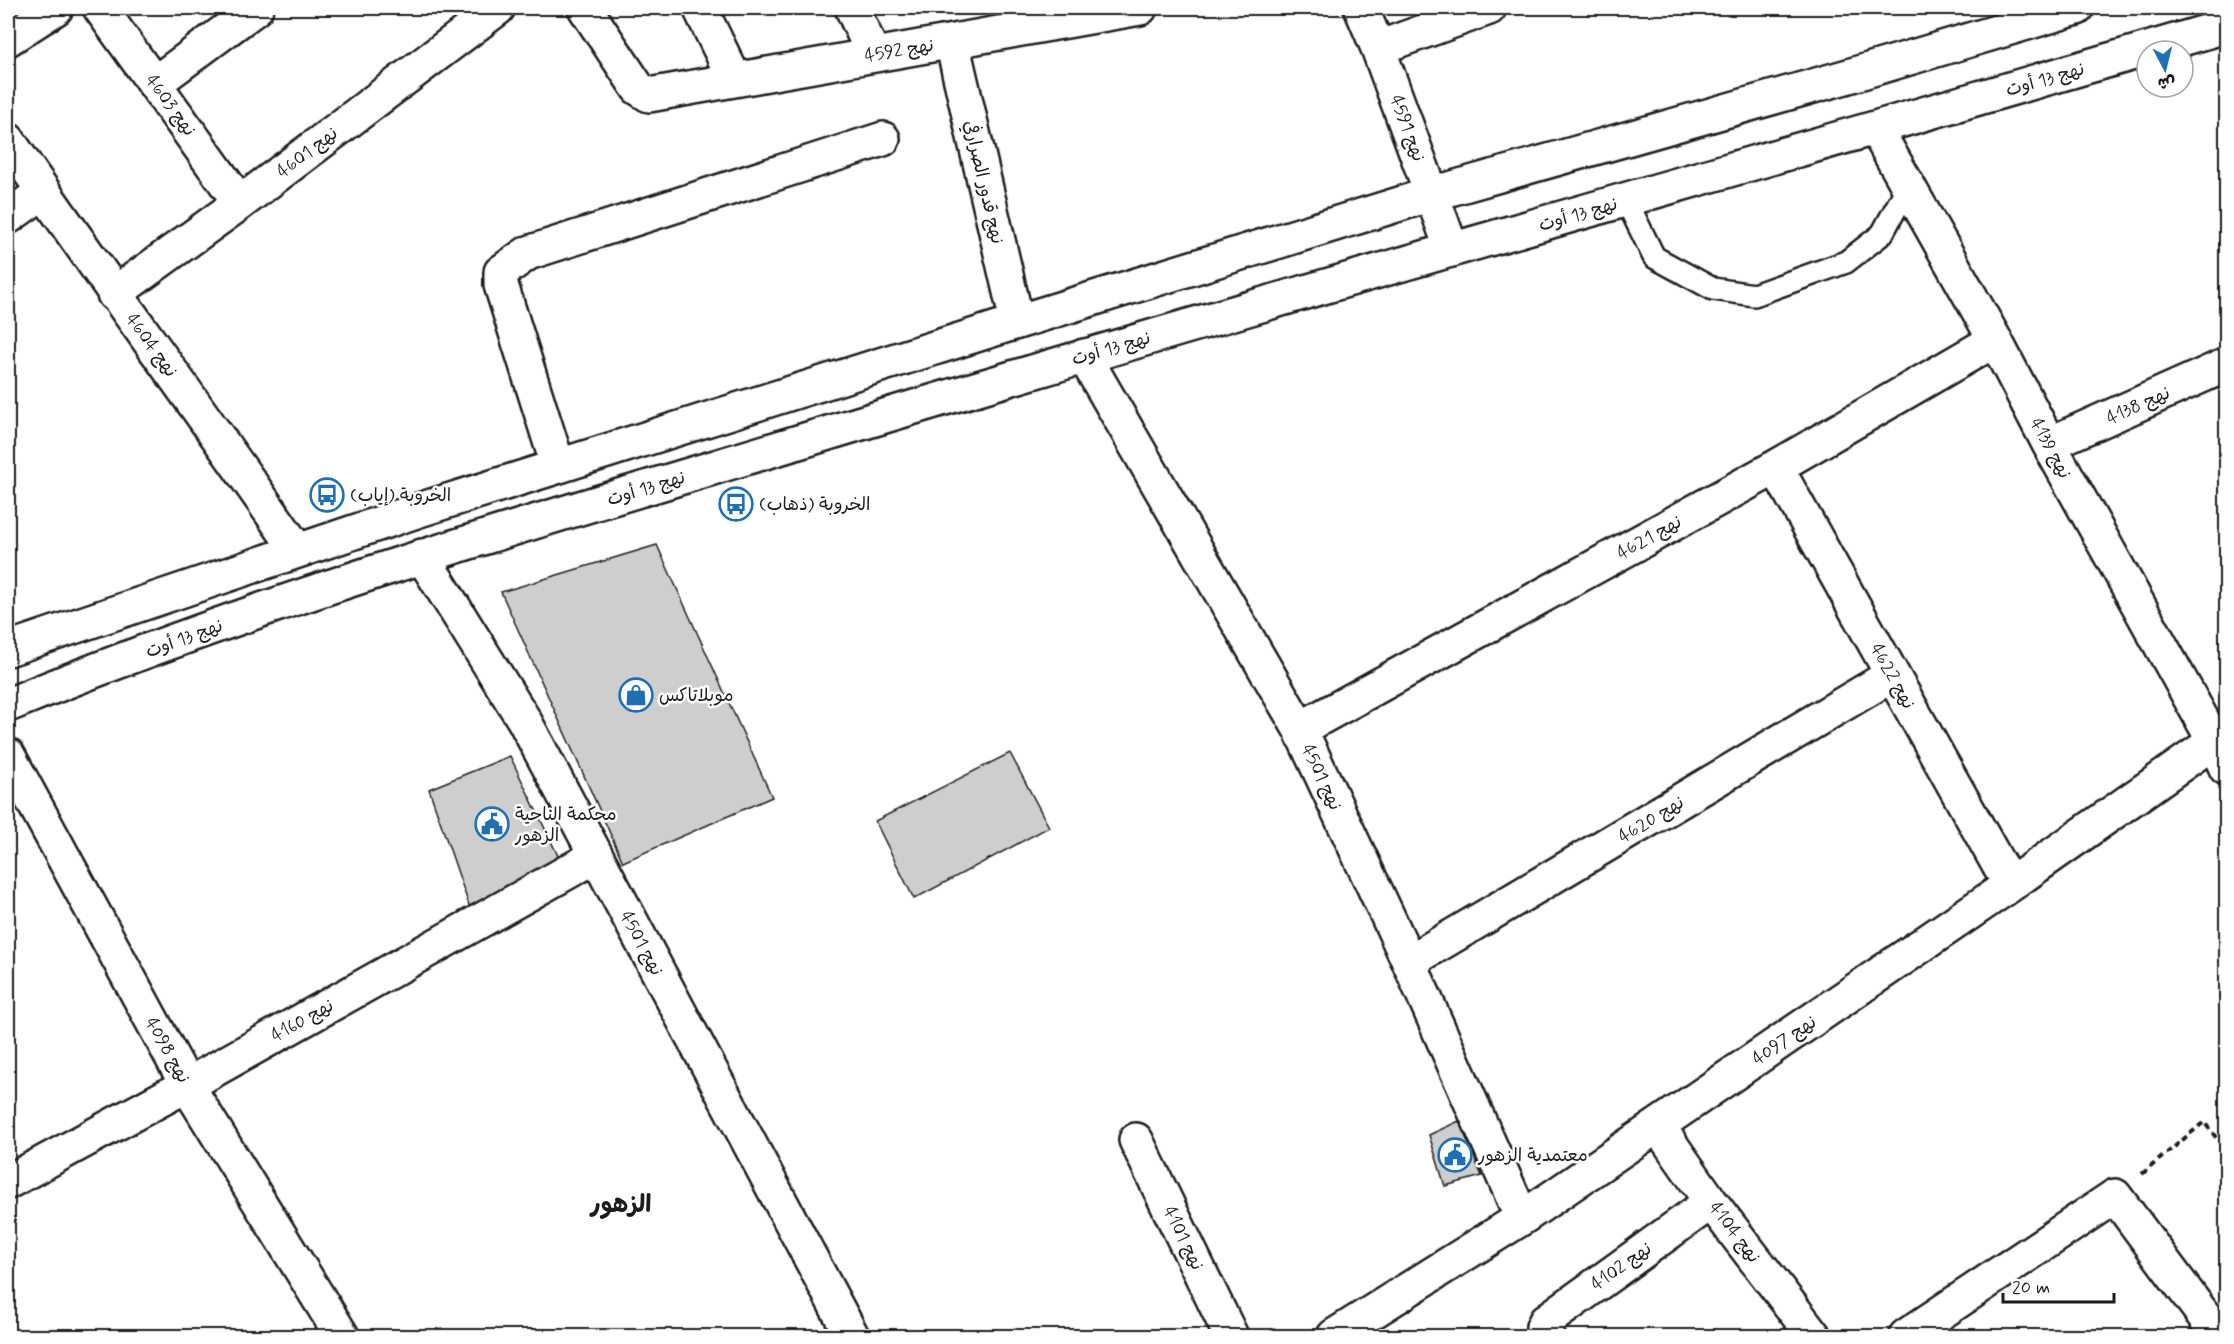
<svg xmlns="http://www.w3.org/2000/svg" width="2234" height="1344" font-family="Mynerve,'Playpen Sans Arabic',sans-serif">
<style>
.building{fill:#cecece;stroke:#1c1c1c;stroke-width:1.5}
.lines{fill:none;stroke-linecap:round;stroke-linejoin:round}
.service-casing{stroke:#1c1c1c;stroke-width:26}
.minor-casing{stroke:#1c1c1c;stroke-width:38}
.secondary-casing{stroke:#1c1c1c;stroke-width:38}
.path{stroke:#1c1c1c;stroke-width:4;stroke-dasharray:6 4.5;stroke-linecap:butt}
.service{stroke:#fff;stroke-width:21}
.minor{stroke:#fff;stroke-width:33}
.secondary{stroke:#fff;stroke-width:33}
.labels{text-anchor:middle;stroke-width:5;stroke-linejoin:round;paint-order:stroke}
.street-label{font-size:18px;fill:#1c1c1c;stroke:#fff}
.poi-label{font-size:18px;fill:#1c1c1c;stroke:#fff;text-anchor:start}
.district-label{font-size:24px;font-weight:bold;fill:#1c1c1c;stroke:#fff}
</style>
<rect width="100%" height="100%" fill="#fff"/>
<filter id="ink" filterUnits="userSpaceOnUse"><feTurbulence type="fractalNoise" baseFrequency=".0167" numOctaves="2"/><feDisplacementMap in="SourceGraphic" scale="12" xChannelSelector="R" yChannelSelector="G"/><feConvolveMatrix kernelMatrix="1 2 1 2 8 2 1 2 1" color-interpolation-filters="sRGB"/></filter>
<g filter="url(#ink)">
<path class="building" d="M657,545L772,797L623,862L501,592Z
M1010,753L1049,827L914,899L875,821Z
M510,756L560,860L470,908L429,789Z
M1459,1121L1482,1176L1445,1186L1429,1135Z"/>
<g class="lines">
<defs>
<path id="service" d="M1626,200L1654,257L1713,289L1754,295L1846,262L1882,234L1908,186"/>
<path id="minor" d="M100,8L240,203
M585,8L638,88L649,95L1140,8
M700,8L734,78
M852,8L873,54
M1361,8L1378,48L1452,250
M8,39L56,8
M952,42L1017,322
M1378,48L1489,8
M155,83L256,8
M1876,129L1995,340L2049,444L2214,741L2226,768
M8,140C102,278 202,412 297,550
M8,217L43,192
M114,294L240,203L498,8
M1084,356L1300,729L1409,962L1522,1218
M2049,444L2226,365
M558,466L501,285V272L528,253L883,139
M1776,467L2010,885
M422,556L524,720L852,1336
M1300,729L1776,467L1995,340
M8,755L187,1085L342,1336
M1409,962L1892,675
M1658,1126L1711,1202L1814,1336
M1136,1140L1231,1336
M8,1182L187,1085L596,856
M1334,1336L1522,1218L2010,885L2226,733
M1547,1336L1543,1327L1546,1321L1711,1202
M1906,1336L2115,1196L2219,1336"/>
<path id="secondary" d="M8,649L419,510L1017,322L1432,194L1845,77L2077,8
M8,705C270,597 544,519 815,437C1284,295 1756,164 2226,26"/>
</defs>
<use href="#service" class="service-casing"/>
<use href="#minor" class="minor-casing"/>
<use href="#secondary" class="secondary-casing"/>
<path class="path" d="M2142,1174L2204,1122L2226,1150"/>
<use href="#service" class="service"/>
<use href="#minor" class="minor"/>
<use href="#secondary" class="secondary"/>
</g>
</g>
<defs>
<symbol id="bus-ring" viewBox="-11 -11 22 22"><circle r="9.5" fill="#fff" stroke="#1f6fb2" stroke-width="1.5"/><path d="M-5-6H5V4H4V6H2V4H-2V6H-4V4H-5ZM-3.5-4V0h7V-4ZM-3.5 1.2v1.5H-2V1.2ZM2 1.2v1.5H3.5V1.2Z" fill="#1f6fb2"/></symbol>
<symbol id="shop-ring" viewBox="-11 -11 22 22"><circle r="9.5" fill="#fff" stroke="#1f6fb2" stroke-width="1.5"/><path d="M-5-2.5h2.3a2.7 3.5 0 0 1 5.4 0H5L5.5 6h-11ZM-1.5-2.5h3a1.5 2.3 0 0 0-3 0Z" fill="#1f6fb2"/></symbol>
<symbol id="civic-ring" viewBox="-11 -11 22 22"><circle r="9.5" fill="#fff" stroke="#1f6fb2" stroke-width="1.5"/><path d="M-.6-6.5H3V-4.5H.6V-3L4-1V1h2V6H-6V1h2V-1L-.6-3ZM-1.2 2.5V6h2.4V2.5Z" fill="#1f6fb2"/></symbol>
</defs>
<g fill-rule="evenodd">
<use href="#bus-ring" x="308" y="476" width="38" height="38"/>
<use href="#bus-ring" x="717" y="485" width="38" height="38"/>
<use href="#shop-ring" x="617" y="676" width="38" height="38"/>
<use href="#civic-ring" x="473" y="805" width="38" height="38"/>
<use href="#civic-ring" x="1436" y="1136" width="38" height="38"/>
</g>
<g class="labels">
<g class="street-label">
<text transform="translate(899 50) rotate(-9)" y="6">نهج 4592</text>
<text transform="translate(2045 79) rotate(-16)" y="6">نهج 13 أوت</text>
<text transform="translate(171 105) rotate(54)" y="6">نهج 4603</text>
<text transform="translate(1408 128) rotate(70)" y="6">نهج 4591</text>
<text transform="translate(307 152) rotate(-37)" y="6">نهج 4601</text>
<text transform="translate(984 182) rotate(77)" y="6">نهج قدور الصرارفي</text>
<text transform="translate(1578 214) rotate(-16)" y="6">نهج 13 أوت</text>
<text transform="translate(152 345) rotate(54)" y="6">نهج 4604</text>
<text transform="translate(1111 348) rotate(-16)" y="6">نهج 13 أوت</text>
<text transform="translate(2138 405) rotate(-24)" y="6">نهج 4138</text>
<text transform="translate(2051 448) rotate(62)" y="6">نهج 4139</text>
<text transform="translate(646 488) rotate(-17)" y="6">نهج 13 أوت</text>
<text transform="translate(1649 537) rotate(-29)" y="6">نهج 4621</text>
<text transform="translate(184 638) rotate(-20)" y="6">نهج 13 أوت</text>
<text transform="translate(1893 676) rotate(61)" y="6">نهج 4622</text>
<text transform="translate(1322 777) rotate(65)" y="6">نهج 4501</text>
<text transform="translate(1651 819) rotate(-31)" y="6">نهج 4620</text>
<text transform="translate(642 943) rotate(62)" y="6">نهج 4501</text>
<text transform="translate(302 1020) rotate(-29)" y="6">نهج 4160</text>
<text transform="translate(1784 1040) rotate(-34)" y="6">نهج 4097</text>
<text transform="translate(168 1050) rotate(61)" y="6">نهج 4098</text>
<text transform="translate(1735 1232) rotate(53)" y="6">نهج 4104</text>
<text transform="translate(1184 1238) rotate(64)" y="6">نهج 4101</text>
<text transform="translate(1621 1266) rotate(-35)" y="6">نهج 4102</text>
</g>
<g class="poi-label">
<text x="350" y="501">الخروبة (إياب)</text>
<text x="759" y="510">الخروبة (ذهاب)</text>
<text x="659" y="701">موبلاتاكس</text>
<text x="515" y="820">محكمة الناحية<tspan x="515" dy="21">الزهور</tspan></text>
<text x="1478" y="1161">معتمدية الزهور</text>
</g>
<g class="district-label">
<text x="621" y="1212">الزهور</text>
</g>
</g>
<rect width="2234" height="1344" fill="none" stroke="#fff" stroke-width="30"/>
<rect x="15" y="15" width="2204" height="1314" fill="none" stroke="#1c1c1c" stroke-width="2" filter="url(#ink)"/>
<g transform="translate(2165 69) rotate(173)"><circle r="28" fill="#ffffff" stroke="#a4a4a4" stroke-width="1.5"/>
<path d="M0-4.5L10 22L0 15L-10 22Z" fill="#1f6fb2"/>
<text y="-9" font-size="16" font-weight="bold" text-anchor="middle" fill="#1c1c1c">ش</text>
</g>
<path d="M2003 1293v9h111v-9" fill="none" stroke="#1c1c1c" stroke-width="3"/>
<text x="2012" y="1293" font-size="18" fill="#1c1c1c" stroke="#ffffff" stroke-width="4.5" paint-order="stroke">20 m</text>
</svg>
